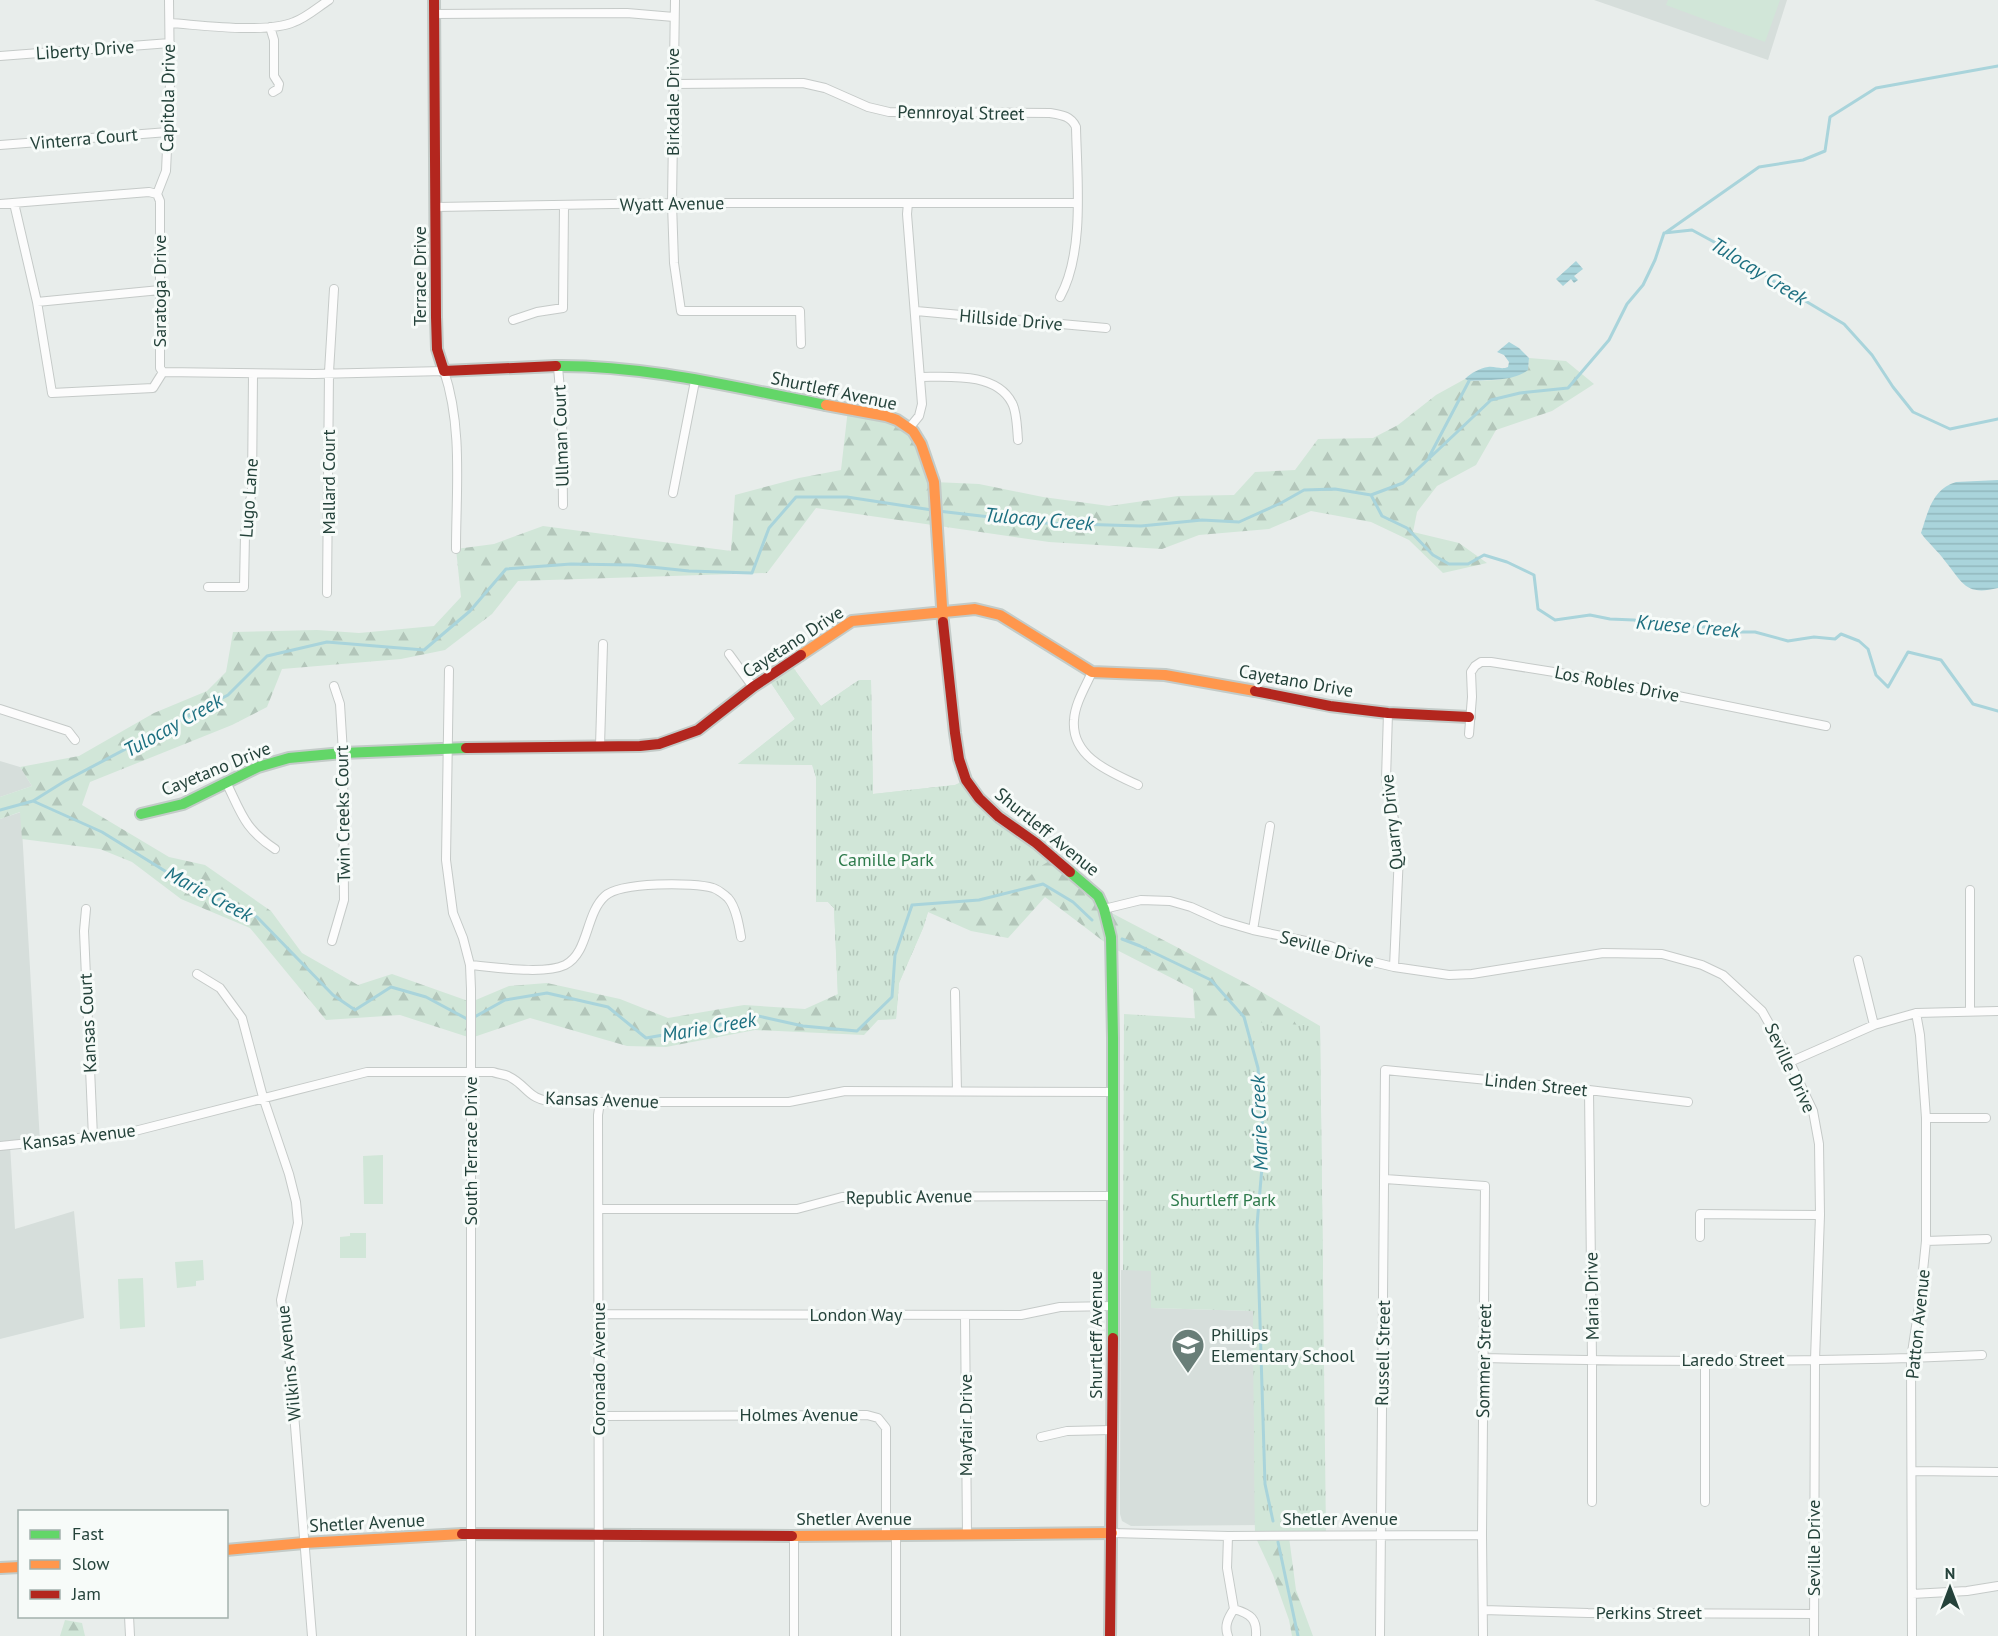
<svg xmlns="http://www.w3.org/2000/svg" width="1998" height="1636" font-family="'PT Sans',sans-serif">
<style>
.built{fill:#d6dedb}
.grass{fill:#d1e6d8}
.forest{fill:url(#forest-firs)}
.park{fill:url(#park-tufts)}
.water{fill:url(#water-rules)}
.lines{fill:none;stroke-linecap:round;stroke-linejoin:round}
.stream{stroke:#a9d4db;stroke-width:3}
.street-casing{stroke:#c5cac8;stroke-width:10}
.fast-casing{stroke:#c3cbc8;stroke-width:14}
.slow-casing{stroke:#c3cbc8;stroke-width:14}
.jam-casing{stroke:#c3cbc8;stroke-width:14}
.street{stroke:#fcfcfc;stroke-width:8}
.fast{stroke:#63d668;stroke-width:10}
.slow{stroke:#ff974d;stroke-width:10}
.jam{stroke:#b3261e;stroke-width:10}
.labels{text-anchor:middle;stroke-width:6;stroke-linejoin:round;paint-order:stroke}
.street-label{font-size:18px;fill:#24423a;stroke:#f7fbf9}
.park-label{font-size:18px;fill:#2d7a4b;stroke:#f7fbf9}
.poi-label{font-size:18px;fill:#24423a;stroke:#f7fbf9;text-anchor:start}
.water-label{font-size:20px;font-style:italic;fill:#1c6f80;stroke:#f7fbf9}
</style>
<defs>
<pattern id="forest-firs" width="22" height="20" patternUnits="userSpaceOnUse" patternTransform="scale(1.5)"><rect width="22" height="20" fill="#d1e6d8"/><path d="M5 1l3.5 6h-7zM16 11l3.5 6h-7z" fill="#b3c6ba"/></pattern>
<pattern id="park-tufts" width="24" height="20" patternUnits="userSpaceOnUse" patternTransform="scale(1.5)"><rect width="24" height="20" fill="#d1e6d8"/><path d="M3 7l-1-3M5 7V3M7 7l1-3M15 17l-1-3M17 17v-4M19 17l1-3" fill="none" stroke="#b3c6ba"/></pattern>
<pattern id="water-rules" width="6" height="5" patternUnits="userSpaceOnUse" patternTransform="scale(1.5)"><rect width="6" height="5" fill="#a9d4db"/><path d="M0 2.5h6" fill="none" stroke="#91b7bd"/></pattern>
</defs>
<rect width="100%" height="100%" fill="#e8edeb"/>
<path class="built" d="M1594,0H1787L1768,60Z
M0,761L20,767L32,786L0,797Z
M21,812L40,1142L10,1145L15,1229L74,1211L84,1318L0,1339V819Z
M1121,1270H1151V1308L1253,1311L1265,1525L1131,1526L1122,1521L1120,1514V1481Z"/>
<path class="grass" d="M1668,0H1780L1765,42L1666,5Z
M383,1155V1204H364L363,1156Z
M350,1233H366V1258H340V1237L350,1236Z
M203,1260L204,1280L196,1281V1286L177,1288L175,1262Z
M143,1278L145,1327L120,1329L118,1279Z"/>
<path class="forest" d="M1529,358L1566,361L1594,384L1552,411L1496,430L1476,465L1437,486L1417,512L1413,532L1459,543L1487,563L1443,573L1409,540L1371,522L1311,511L1269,529L1199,535L1162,549L1049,542L816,508L767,573L518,581L492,614L445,650L401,659L282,669L267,707L232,725L90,782L82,805L169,857L205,865L271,911L302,953L358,985L392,974L471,1002L509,986L547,983L620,999L668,1018L744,1005L805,1009L838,994L834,908L828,902H816V777L812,765L738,764L795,719L767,677L789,662L821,706L859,680H871L873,794L955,785L966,780L979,798L1071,872L1104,909L1255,988L1320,1026L1323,1269L1280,1469L1296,1590L1313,1636H1292L1289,1620L1273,1575L1255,1536L1253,1311L1195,1019L1193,989L1111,947L1045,897L1008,938L971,931L928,912L923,928L899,983L896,1019L878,1020L864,1035L755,1030L666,1047L627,1046L530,1018L471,1038L400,1015L326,1020L250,928L181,899L132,862L100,849L22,839L20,812L0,819V797L32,786L20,767L79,756L154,713L207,691L226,672L233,632L317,630L359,633L434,626L461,597L456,549L494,544L543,526L731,551L735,495L799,478L841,470L848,409L910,427L934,482L979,484L1043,497L1109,506L1178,496L1234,495L1255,472L1295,470L1318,439L1373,438L1398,425L1436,395L1465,379L1469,381L1498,380L1528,370Z
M65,1620L82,1623L85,1636H60Z"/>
<path class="park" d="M789,662L821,706L859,680H871L873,794L955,785L966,780L979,798L1054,858L1038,868L1008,898H962L943,901L928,912L923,928L899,983L896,1019L839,1021L834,908L828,902H816V777L813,765L738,764L795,719L767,677Z
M1124,1014L1320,1026L1326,1535L1255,1536L1253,1311L1151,1308V1271L1123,1270Z"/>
<path class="water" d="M1576,261L1583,269L1574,276L1578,280L1574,283L1571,279L1563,286L1556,279Z
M1509,342L1519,348L1529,358L1528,370C1512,382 1489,379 1469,381L1465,379C1471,373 1480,368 1488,367C1495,366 1501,370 1508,367L1509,362L1504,355L1497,352Z
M1998,480V588C1965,596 1963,583 1945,561C1938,551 1928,543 1921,533C1928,512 1932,489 1956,482Z"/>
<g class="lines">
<path class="stream" d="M1665,233L1759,167L1803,160L1825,151L1830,117L1876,88L1998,66
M1429,457L1469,381
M1371,495L1382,516L1407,528L1433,555L1449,564H1468L1484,555L1507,562L1534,575L1538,609L1555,620L1590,615L1610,619L1634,620L1659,626L1706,627L1727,632H1755L1788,641L1814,637L1835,639L1841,634L1859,641L1868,649L1876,675L1888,687L1908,652L1941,660L1973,704L1998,711
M938,511L1043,523L1141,526L1202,520L1239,522L1281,503L1304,490L1335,489L1371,495L1403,483L1491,400L1520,393L1568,388L1609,340L1627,304L1643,285L1655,260L1664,233L1692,230L1740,256L1782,287L1844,324L1872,355L1893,387L1913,412L1950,429L1998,419
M33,801L102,832L186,884L257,917L333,995L355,1010L391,987L426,997L469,1020L505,1000L547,993L608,1007L646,1038L715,1026L758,1016L803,1026L857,1031L892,997L895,955L912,905L979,900L1043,884L1073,902L1092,920
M0,810L33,801L65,781L228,695L267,656L327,642L424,650L470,611L506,569L571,564L632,565L689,571L752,573L769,528L796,497H847L932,510
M1122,939L1140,946L1211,980L1244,1017L1258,1068L1264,1144L1257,1225L1265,1484L1273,1521
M1278,1542L1298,1636"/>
<defs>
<path id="street" d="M675,0L672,203L674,263L681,311H800L801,344
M434,14L627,13L674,17
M170,23C201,25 266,34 294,22C306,18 318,7 329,0
M270,27L274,40V76L279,84L278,89L273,92
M0,56L170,43
M673,84L803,83L825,88L868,107L889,112L1050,113C1062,115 1071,116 1076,127C1077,178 1085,252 1060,297
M0,145L168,132
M157,194L166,171L170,84L169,0
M14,203L37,302L52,393L153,388L163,372
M908,203L907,214L922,404L919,416L910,427
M0,204L149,192L157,194L160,201V368L163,372L314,374L444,371C463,427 456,491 456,549
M436,207L672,203H1077
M37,302L160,290
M916,311L1106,328
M513,320L537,312L563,308L564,206
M558,367L562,413L563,505
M920,377C949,377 996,372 1012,403C1017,412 1017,429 1018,440
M673,493L695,381
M208,587H244L245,534L252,489L253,374
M327,593L329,372L334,289
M729,654L753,687
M449,670L446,860L453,913L463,938L470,965L471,989V1636
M1092,672C1086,686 1075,703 1074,720C1071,757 1110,772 1138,785
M0,709L68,731L75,740
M1388,713L1386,779L1397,835L1399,854L1394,967
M1469,734L1472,697L1471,672L1475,666L1481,662H1491L1579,676L1826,726
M600,746L603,644
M227,784C242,815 245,829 275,849
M1970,890V1011
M86,909L84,931L93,1137
M1104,909L1141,900L1170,901L1191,907L1222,921L1253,930L1330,946L1369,961L1394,967L1449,975L1472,974L1603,953L1662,954L1702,965L1723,975L1762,1011L1784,1050L1813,1111L1819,1144L1820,1215L1815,1360L1814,1636
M1253,930L1270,826
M332,941L344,900L343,753L340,704L334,686
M1858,960L1874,1025
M470,965C494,967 544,975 565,965C589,953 585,914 605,896C620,882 694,882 713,888C717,889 725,895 728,898C736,907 739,925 741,937
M197,974L220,988L242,1018L263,1097L289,1174L296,1202L298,1223L281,1300L290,1364L312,1636
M955,992L957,1091
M1790,1062L1874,1025L1916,1013L1998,1011
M1589,1090L1592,1360V1502
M1926,1118H1986
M0,1146L127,1133L367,1072H493C498,1074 503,1074 508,1076C529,1086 526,1100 556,1102H789L845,1091L1112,1092
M1385,1179L1485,1186L1482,1535L1483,1636
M600,1209H797L842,1197L1112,1196
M1700,1237V1214L1820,1215
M1926,1241L1987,1239
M599,1314L1021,1315L1060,1307L1113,1306
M965,1315L967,1535
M1484,1358C1650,1362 1816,1363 1982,1355
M1705,1360V1502
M599,1416L867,1415L878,1418L886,1428V1536
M1041,1437L1067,1431L1111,1430
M1912,1471L1998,1472
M1112,1533L1228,1536L1482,1535
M794,1536V1636
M1912,1594L1967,1591L1998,1586
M1234,1609C1251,1614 1257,1619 1256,1636
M1483,1610L1588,1613L1814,1614
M129,1616L130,1636
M599,1636L598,1115L600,1102
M896,1636V1536
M1228,1636C1224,1626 1228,1618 1234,1609L1227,1568L1228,1536
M1380,1636L1385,1070L1589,1090L1688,1102
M1912,1636L1911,1359L1920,1300L1926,1241V1118L1920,1035L1916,1013"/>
<path id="fast" d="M556,366C647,365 737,388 826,405
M141,814L183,804L258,767L289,758L343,753L466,748
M1070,872L1098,896L1104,909L1111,937L1113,1038V1338"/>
<path id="slow" d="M826,405L886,416L897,420L913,431L921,444L934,482L943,622
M801,655L852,621L975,609L1000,615L1092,672L1165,675L1255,691
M792,1536L1112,1533
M226,1550L304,1543L462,1534
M0,1568L20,1567"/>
<path id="jam" d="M434,0L436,317L437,349L444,371L556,366
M943,622L955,733L959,759L966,780L979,798L999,817L1036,843L1070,872
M1255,691L1330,706L1388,713L1469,717
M466,748L640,746L659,744L698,730L753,687L801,655
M462,1534L792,1536
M1110,1636L1113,1338"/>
</defs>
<use href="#street" class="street-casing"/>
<use href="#fast" class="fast-casing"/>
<use href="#slow" class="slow-casing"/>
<use href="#jam" class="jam-casing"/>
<use href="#street" class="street"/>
<use href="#fast" class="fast"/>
<use href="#slow" class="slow"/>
<use href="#jam" class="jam"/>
</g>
<defs>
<symbol id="school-pin" viewBox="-11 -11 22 30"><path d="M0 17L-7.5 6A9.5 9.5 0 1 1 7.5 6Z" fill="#697e78" stroke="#f7fbf9"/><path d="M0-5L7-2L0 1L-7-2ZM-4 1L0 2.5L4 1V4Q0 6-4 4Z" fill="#fff"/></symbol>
</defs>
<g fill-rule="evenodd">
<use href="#school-pin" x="1169" y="1326" width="38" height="52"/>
</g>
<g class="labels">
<g class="street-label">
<text transform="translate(85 50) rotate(-4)" y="6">Liberty Drive</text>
<text transform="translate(168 98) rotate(-89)" y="6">Capitola Drive</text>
<text transform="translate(673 102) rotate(-90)" y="6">Birkdale Drive</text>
<text transform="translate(961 113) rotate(1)" y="6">Pennroyal Street</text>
<text transform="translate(84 139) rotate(-5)" y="6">Vinterra Court</text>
<text transform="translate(672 204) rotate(-1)" y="6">Wyatt Avenue</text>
<text transform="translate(420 276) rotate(-90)" y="6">Terrace Drive</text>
<text transform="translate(160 291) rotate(-90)" y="6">Saratoga Drive</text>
<text transform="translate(1011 320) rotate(5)" y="6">Hillside Drive</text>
<text transform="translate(834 391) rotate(12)" y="6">Shurtleff Avenue</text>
<text transform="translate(561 436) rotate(-92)" y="6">Ullman Court</text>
<text transform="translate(329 482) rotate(-90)" y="6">Mallard Court</text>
<text transform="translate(249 498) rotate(-86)" y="6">Lugo Lane</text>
<text transform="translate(793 642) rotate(-33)" y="6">Cayetano Drive</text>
<text transform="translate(1296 681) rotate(10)" y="6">Cayetano Drive</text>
<text transform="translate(1617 684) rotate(11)" y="6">Los Robles Drive</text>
<text transform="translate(216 769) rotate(-22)" y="6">Cayetano Drive</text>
<text transform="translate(343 814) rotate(-91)" y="6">Twin Creeks Court</text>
<text transform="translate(1392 822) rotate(-96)" y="6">Quarry Drive</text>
<text transform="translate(1047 832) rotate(39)" y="6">Shurtleff Avenue</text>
<text transform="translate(1327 949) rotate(15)" y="6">Seville Drive</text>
<text transform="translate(88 1023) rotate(-93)" y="6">Kansas Court</text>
<text transform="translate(1790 1068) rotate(65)" y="6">Seville Drive</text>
<text transform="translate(1536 1085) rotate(6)" y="6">Linden Street</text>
<text transform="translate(602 1100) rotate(2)" y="6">Kansas Avenue</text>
<text transform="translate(79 1137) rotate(-7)" y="6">Kansas Avenue</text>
<text transform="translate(471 1151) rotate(-90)" y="6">South Terrace Drive</text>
<text transform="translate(909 1197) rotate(-1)" y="6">Republic Avenue</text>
<text transform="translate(1592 1296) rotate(-91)" y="6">Maria Drive</text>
<text x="856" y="1321">London Way</text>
<text transform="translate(1918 1324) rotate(-84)" y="6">Patton Avenue</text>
<text transform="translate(1096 1335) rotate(-90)" y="6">Shurtleff Avenue</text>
<text transform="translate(1383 1353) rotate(-89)" y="6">Russell Street</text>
<text x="1733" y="1366">Laredo Street</text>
<text transform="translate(1484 1361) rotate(-89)" y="6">Sommer Street</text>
<text transform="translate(289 1363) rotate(-96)" y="6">Wilkins Avenue</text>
<text transform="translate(599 1369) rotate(-90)" y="6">Coronado Avenue</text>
<text x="799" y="1421">Holmes Avenue</text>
<text transform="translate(966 1425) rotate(-90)" y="6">Mayfair Drive</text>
<text x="854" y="1525">Shetler Avenue</text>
<text x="1340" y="1525">Shetler Avenue</text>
<text transform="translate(367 1523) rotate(-3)" y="6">Shetler Avenue</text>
<text transform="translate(1814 1548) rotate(-90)" y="6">Seville Drive</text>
<text x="1649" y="1619">Perkins Street</text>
</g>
<g class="park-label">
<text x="886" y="866">Camille Park</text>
<text x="1223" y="1206">Shurtleff Park</text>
</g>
<g class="poi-label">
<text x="1211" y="1341">Phillips<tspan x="1211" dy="21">Elementary School</tspan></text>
</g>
<g class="water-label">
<text transform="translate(1759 271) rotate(32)" y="7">Tulocay Creek</text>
<text transform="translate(1039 519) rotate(5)" y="7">Tulocay Creek</text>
<text transform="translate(1688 626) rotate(5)" y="7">Kruese Creek</text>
<text transform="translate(173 725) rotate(-29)" y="7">Tulocay Creek</text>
<text transform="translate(209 894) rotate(28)" y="7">Marie Creek</text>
<text transform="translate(709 1027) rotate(-10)" y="7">Marie Creek</text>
<text transform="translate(1259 1123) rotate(-92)" y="7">Marie Creek</text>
</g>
</g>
<rect x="18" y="1510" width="210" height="108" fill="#f7fbf9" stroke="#a3b1ad" stroke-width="1.5"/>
<rect x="30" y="1530" width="30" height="9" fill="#63d668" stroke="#a3b1ad" stroke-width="1.5"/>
<text x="72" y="1540" font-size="18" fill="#24423a">Fast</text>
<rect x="30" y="1560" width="30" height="9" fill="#ff974d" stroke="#a3b1ad" stroke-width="1.5"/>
<text x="72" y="1570" font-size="18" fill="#24423a">Slow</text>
<rect x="30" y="1590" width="30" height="9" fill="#b3261e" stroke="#a3b1ad" stroke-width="1.5"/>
<text x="72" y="1600" font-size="18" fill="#24423a">Jam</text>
<g transform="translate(1950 1588)" stroke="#f7fbf9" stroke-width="4.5" paint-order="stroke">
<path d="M0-4.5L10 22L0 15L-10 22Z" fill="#24423a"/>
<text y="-9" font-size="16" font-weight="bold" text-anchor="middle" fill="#24423a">N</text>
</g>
</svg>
